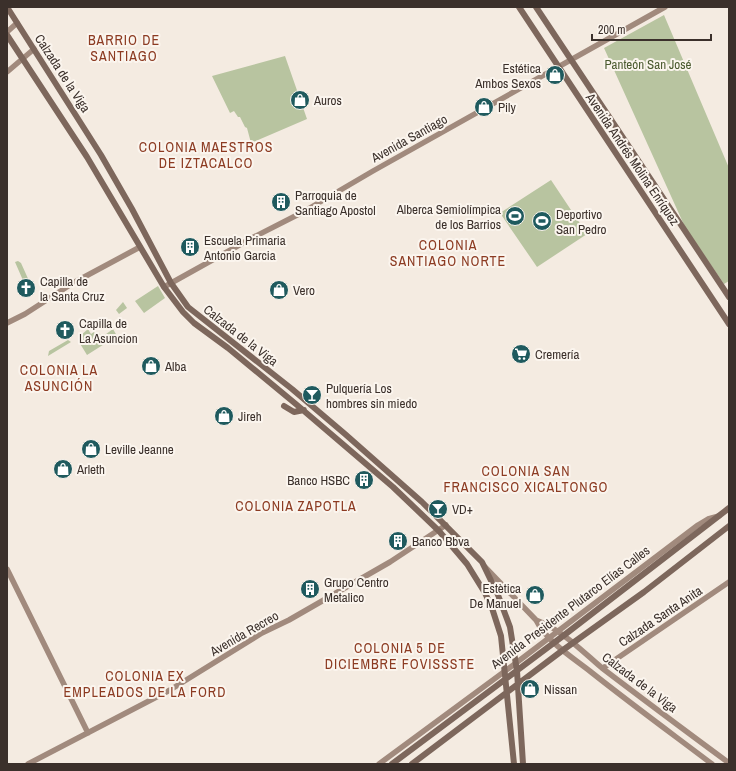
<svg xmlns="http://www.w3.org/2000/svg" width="736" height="771" font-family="'Archivo Narrow',sans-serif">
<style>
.green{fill:#b8c4a0}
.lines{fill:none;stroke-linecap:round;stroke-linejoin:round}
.secondary{stroke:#a18a7d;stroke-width:5.5}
.primary{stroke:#7d675c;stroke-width:6}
.labels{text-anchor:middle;stroke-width:4;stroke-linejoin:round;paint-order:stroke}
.park-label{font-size:13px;fill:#4a5a2e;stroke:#fbf5ee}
.poi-label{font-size:13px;fill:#3b302b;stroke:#fbf5ee;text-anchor:start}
.street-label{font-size:13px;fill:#3b302b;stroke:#fbf5ee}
.neighbourhood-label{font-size:14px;letter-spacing:1px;fill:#8c3b22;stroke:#fbf5ee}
</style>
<rect width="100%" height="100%" fill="#f4ebe1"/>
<path class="green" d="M664,15L729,168V281L724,284L685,227L604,48Z
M285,56L307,119L251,143L247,128L245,127L240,117H238L234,111L230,113L212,76Z
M551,180L587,234L537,267L500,213Z
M18,261L21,263L30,283L25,285L15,262Z
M158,286L165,298L144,313L135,301Z
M123,302L127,308L119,314L116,310Z
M88,329L91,334L94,332L96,334L99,333L102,337L113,329L117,336L87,355L79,342L82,339L80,336Z
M68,340L71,342L48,356L49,351Z"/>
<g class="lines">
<path class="secondary" d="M7,32L17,23
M7,72L34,49
M164,287L252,238L303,212L373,171L665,7
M7,323L25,314L73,283L140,247
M485,567L536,620C547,642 572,657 591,672C630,703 671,733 712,764
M7,569L88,733
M536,620C561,629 582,651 602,668C644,700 687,732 729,763
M603,668L729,582
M28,764L170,690L262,633L289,620L390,562L446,525
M379,764L516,663L698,525L708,519L719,516"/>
<path class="primary" d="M7,7L101,155L132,209L171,283L188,307L292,389L345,434L422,502L482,562L498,595L510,627L517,671L523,764
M519,7L729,324
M536,7L729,297
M7,35L87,157L164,287L183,312L194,323L228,348L297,405L393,487L439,531L467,564L485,593L492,608L501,636L514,764
M284,406L294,412L304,410
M392,764L563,636L729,508
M412,764L563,650L644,592L729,526"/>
</g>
<defs>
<symbol id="shop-disc" viewBox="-11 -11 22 22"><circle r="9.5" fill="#1f5a5e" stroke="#fbf5ee"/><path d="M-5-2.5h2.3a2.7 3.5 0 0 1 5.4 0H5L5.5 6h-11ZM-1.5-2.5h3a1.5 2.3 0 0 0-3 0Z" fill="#fff"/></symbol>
<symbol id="building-disc" viewBox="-11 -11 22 22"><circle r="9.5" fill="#1f5a5e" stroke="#fbf5ee"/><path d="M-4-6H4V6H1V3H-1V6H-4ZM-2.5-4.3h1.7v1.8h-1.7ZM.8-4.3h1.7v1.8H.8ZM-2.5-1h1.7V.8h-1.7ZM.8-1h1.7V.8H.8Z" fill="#fff"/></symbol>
<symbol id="stadium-disc" viewBox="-11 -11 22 22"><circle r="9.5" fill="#1f5a5e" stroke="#fbf5ee"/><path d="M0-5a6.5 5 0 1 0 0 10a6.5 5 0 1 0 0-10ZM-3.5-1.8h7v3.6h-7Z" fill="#fff"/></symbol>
<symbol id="church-disc" viewBox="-11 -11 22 22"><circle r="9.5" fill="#1f5a5e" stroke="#fbf5ee"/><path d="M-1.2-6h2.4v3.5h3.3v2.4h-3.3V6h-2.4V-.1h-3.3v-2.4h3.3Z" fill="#fff"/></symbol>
<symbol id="supermarket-disc" viewBox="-11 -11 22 22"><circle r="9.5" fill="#1f5a5e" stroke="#fbf5ee"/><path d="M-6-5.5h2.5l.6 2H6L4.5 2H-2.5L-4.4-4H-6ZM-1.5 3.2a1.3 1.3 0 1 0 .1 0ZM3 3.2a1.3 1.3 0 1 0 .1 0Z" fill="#fff"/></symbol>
<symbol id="bar-disc" viewBox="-11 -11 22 22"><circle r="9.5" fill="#1f5a5e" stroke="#fbf5ee"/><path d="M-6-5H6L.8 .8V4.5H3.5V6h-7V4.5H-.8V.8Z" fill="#fff"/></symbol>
</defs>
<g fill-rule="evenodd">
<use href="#shop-disc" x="544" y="64" width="22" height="22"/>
<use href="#shop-disc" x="289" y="89" width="22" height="22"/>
<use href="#shop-disc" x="473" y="96" width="22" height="22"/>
<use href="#building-disc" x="270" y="191" width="22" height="22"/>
<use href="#stadium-disc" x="504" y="205" width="22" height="22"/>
<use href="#stadium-disc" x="531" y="210" width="22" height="22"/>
<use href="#building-disc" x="179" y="236" width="22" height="22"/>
<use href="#church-disc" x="15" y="277" width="22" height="22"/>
<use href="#shop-disc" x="268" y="279" width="22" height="22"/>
<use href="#church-disc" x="54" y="319" width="22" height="22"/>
<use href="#supermarket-disc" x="510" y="343" width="22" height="22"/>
<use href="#shop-disc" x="140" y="355" width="22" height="22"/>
<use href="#bar-disc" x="301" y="384" width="22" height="22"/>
<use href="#shop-disc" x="213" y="405" width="22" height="22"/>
<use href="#shop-disc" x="80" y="438" width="22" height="22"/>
<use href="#shop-disc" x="52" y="458" width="22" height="22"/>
<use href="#building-disc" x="353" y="469" width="22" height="22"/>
<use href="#bar-disc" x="427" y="498" width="22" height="22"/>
<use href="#building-disc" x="387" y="530" width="22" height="22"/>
<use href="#building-disc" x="299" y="578" width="22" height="22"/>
<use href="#shop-disc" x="524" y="584" width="22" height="22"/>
<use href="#shop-disc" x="519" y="678" width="22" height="22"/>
</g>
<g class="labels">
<g class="park-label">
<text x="648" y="69">Panteón San José</text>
</g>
<g class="poi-label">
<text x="541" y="73" text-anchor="end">Estética<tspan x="541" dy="15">Ambos Sexos</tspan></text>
<text x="314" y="105">Auros</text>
<text x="498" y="112">Pily</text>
<text x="295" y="200">Parroquia de<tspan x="295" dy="15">Santiago Apostol</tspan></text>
<text x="501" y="214" text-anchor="end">Alberca Semiolímpica<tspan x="501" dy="15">de los Barrios</tspan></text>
<text x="556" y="219">Deportivo<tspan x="556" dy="15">San Pedro</tspan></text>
<text x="204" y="245">Escuela Primaria<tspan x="204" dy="15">Antonio Garcia</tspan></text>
<text x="40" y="286">Capilla de<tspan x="40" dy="15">la Santa Cruz</tspan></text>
<text x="293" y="295">Vero</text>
<text x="79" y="328">Capilla de<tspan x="79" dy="15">La Asuncion</tspan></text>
<text x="535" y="359">Cremería</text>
<text x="165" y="371">Alba</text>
<text x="326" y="393">Pulquería Los<tspan x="326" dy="15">hombres sin miedo</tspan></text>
<text x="238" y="421">Jireh</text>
<text x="105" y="454">Leville Jeanne</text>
<text x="77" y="474">Arleth</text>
<text x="350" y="485" text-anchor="end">Banco HSBC</text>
<text x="452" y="514">VD+</text>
<text x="412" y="546">Banco Bbva</text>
<text x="324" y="587">Grupo Centro<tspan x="324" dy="15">Metalico</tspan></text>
<text x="521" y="593" text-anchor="end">Estètica<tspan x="521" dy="15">De Manuel</tspan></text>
<text x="544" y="694">Nissan</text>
</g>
<g class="street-label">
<text transform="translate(63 73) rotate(57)" y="5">Calzada de la Viga</text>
<text transform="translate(409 138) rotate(-29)" y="5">Avenida Santiago</text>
<text transform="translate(633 159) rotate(56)" y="5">Avenida Andrés Molina Enríquez</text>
<text transform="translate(241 335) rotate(38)" y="5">Calzada de la Viga</text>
<text transform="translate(570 607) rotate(-37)" y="5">Avenida Presidente Plutarco Elías Calles</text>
<text transform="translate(660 616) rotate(-34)" y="5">Calzada Santa Anita</text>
<text transform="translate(244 633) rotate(-30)" y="5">Avenida Recreo</text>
<text transform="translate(640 682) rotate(37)" y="5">Calzada de la Viga</text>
</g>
<g class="neighbourhood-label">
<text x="124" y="45">BARRIO DE<tspan x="124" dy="16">SANTIAGO</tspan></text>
<text x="206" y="152">COLONIA MAESTROS<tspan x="206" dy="16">DE IZTACALCO</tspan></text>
<text x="448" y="250">COLONIA<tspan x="448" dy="16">SANTIAGO NORTE</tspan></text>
<text x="59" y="375">COLONIA LA<tspan x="59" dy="16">ASUNCIÓN</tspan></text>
<text x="526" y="476">COLONIA SAN<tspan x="526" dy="16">FRANCISCO XICALTONGO</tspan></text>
<text x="296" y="511">COLONIA ZAPOTLA</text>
<text x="400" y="653">COLONIA 5 DE<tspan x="400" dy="16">DICIEMBRE FOVISSSTE</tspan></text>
<text x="145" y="681">COLONIA EX<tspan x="145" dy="16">EMPLEADOS DE LA FORD</tspan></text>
</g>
</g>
<rect width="736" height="771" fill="none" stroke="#3b302b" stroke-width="16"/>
<path d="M592 34v6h119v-6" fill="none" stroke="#3b302b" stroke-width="2"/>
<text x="598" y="34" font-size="12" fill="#3b302b" stroke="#fbf5ee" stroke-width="3" paint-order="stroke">200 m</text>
</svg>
